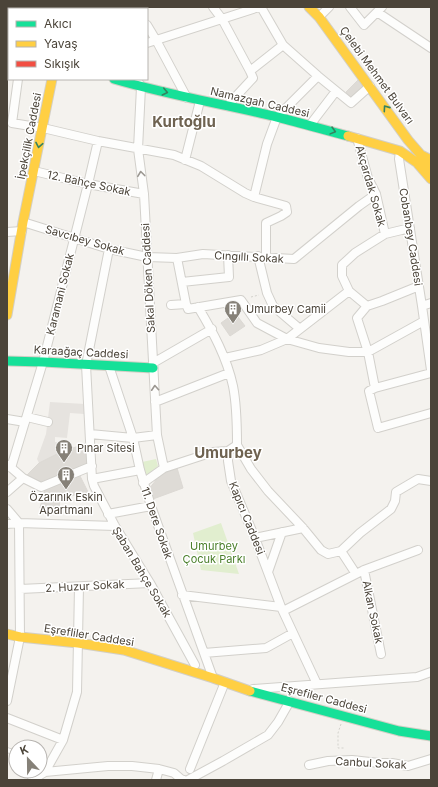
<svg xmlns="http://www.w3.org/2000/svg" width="438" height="787" font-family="Inter,sans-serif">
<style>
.green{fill:#e1eecf}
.parking{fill:#e6e3df}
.building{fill:#dedbd6;stroke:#dcd9d4}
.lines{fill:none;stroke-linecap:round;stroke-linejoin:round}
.lane-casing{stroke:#d2d0cb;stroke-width:6}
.street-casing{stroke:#d2d0cb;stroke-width:10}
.fast-casing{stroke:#d3cfc5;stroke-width:11}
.slow-casing{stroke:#d3cfc5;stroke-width:11}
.jam-casing{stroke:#d3cfc5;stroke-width:11}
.path{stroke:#d3d2cc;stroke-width:1;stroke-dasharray:2 2;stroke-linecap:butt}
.lane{stroke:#fdfdfc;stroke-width:4}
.street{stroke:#fdfdfc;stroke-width:8}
.fast{stroke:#16e098;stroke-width:9}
.slow{stroke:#ffcf43;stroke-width:9}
.jam{stroke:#f24e42;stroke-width:9}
.oneway{stroke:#36825f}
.oneway2{stroke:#9b9791}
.labels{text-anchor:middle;stroke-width:3;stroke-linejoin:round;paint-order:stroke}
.street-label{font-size:11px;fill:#4b4439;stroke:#fff}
.poi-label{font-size:11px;fill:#4b4439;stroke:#fff;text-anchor:start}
.park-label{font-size:11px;fill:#4a7f2a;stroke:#fff}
.district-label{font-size:15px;font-weight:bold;fill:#6e6250;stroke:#fff}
</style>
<rect width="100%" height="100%" fill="#f4f2ee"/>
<path class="green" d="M156,459L158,466L146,476L142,462Z
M221,523L239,574L201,570L193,533Z"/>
<path class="parking" d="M50,402L85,404L84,414L70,413L67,438L55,437V442L61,443L59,453L39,463L37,459L46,434Z"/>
<path class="building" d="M358,80L366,88L354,100L346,92Z
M235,313L245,326L230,336L221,323Z
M87,443L89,463L38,483L27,475L39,463L59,453Z
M177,468L183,488L153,499L149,489L160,475Z
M79,474L88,492L79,493L75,495L60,498L59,508H40L45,488Z"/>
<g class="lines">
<defs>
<path id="lane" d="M7,750L16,753
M40,764L48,768"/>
<path id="street" d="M98,7L99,9
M136,7L137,9
M213,7L222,19L250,71L253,78L227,106
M261,7L283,45L318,76L351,103L370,86
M350,7L364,25L382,7
M377,12L431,48
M319,17L329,7
M147,25L156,40L187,98
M147,43L259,7
M250,71L283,45
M18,79L12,123L43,128L98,141L174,155L201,166L245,193L254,197L286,206L287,212L281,216L266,223V257
M137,79L141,87L138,149L144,194L157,435L164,468
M310,125L336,91
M357,138L368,178L376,194L385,234
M400,151L399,159L422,306L431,370
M185,160L200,101
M34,171L88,184L144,194
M254,197L267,144L277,117L318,76
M23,222L109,249L147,257L177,258L203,254L294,259L359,206L376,194
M7,232L22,231
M109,249L86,365L92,479L94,486L115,526L150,583L195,665
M258,256L267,293L273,306L300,329
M177,258L186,304L188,309L241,300L257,323L287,339L319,348L349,352H368L424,321
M182,282L229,277L228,255
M349,291L367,306L382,301L419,286
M171,305L186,304
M367,306L357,318L368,352L375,388
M422,306L431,303
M198,307C213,332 227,358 233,386C237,406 237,426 237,445L228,451V461L231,481L255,538L281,607L317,684
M225,358L261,350L287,339L349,291L342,276V265L355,253L385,234L410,228
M153,363L212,329
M109,366L133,438L140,470L151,506L213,678
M431,373L375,388L369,391L378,428L431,413
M155,402L229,373
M27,417L48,422
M7,419L25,422
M90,434L133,438L157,435
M237,445L251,469L268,491L303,528L321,550L328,554L341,551L360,533L391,509L395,501L396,492L418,479L431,481
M8,465L23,478L41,487L92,466
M11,468L43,362L88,184L98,141
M92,479L140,470
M143,483L164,468L213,452L228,451
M7,492L23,478
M7,509L19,523L115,526
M108,514L151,506
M7,524L19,523L20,637L7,701
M255,538L303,528
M341,551L356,574
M364,570L381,654
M268,572L282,532
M20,589L150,583
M182,595L281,607
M283,611L364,570L418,550
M204,653L266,648L293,633
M253,689L417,677L431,672
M7,718L63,740
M309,765L328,761L352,760L379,763H392L408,766L431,759
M190,769L225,682
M45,772L108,766H132L159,769L174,773L181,779L184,780
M32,780L45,772L63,740L77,692L79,587
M156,780L159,769
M188,780L223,761L268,735L278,722L290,701"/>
<path id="fast" d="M114,79C168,95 223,104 277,117C301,123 325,130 348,136
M7,361L43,362L153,368
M250,691L399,731L431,736"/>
<path id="slow" d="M29,7L30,9
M309,7L319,17L408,140
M7,52H9
M348,136L400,151L416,162L431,168
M408,140L421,155L431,160
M418,164L431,179
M7,315L23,222L52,79
M7,634L20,637L78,643L124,650L213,678L250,691"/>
<path id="jam" d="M127,9L129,7"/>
</defs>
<use href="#lane" class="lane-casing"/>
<use href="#street" class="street-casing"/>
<use href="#fast" class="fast-casing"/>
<use href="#slow" class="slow-casing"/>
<use href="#jam" class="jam-casing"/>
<path class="path" d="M251,297L259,295
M341,724L338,733V748H345"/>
<use href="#lane" class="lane"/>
<use href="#street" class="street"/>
<use href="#fast" class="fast"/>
<use href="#slow" class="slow"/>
<use href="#jam" class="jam"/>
</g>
<defs><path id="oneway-chevron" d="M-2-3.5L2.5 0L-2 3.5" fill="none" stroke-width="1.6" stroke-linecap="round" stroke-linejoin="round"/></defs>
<g class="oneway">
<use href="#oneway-chevron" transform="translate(165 92) rotate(13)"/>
<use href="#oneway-chevron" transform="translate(386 108) rotate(-125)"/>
<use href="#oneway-chevron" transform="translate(333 131) rotate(15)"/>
<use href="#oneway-chevron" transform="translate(39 145) rotate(101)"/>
</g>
<g class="oneway2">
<use href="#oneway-chevron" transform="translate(141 174) rotate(-97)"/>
<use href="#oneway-chevron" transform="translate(155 388) rotate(-94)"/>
</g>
<defs>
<symbol id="building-pin" viewBox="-11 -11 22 30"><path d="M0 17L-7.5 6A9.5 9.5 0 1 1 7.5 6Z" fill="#868178" stroke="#fff"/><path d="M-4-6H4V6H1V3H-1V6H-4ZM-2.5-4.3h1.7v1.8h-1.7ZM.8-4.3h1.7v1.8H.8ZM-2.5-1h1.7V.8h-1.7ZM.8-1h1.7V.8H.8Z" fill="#fff"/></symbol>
</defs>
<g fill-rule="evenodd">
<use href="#building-pin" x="223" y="299" width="20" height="27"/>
<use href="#building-pin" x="54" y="438" width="20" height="27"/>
<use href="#building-pin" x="56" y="465" width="20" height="27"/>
</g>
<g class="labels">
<g class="street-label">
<text transform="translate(377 75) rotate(54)" y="4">Çelebi Mehmet Bulvarı</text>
<text transform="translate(260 102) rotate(13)" y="4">Namazgah Caddesi</text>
<text transform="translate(29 136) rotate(-79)" y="4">İpekçilik Caddesi</text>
<text transform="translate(89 183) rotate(12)" y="4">12. Bahçe Sokak</text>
<text transform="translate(371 186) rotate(74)" y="4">Akçardak Sokak</text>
<text transform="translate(411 237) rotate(81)" y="4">Cobanbey Caddesi</text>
<text transform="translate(85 240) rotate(16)" y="4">Savcıbey Sokak</text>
<text transform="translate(249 257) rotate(3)" y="4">Cıngıllı Sokak</text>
<text transform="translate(148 278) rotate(-93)" y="4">Sakal Döken Caddesi</text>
<text transform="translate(60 294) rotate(-76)" y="4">Karamani Sokak</text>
<text transform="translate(81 352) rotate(3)" y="4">Karaağaç Caddesi</text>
<text transform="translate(247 518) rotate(68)" y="4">Kapıcı Caddesi</text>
<text transform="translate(157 523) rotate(71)" y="4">11. Dere Sokak</text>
<text transform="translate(142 572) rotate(59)" y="4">Şaban Bahçe Sokak</text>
<text transform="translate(85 586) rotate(-3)" y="4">2. Huzur Sokak</text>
<text transform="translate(373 612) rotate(78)" y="4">Alkan Sokak</text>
<text transform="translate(89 635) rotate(9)" y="4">Eşrefliler Caddesi</text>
<text transform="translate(324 698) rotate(15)" y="4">Eşrefiler Caddesi</text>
<text transform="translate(371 763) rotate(3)" y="4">Canbul Sokak</text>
</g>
<g class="poi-label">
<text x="246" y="313">Umurbey Camii</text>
<text x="77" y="452">Pınar Sitesi</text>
<text x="66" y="501" text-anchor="middle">Özarınık Eskin<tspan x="66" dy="13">Apartmanı</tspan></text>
</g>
<g class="park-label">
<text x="214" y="550">Umurbey<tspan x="214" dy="13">Çocuk Parkı</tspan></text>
</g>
<g class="district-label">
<text x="184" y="127">Kurtoğlu</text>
<text x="228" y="458">Umurbey</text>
</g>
</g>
<rect width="438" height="787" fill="none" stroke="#4b4439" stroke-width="16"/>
<rect x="8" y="8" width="140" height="72" fill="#ffffff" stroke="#b7b4b0"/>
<rect x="16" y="21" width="20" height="6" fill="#16e098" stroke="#b7b4b0"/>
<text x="44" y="28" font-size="12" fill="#4b4439">Akıcı</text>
<rect x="16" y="41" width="20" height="6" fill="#ffcf43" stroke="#b7b4b0"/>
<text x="44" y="48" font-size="12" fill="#4b4439">Yavaş</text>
<rect x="16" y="61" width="20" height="6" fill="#f24e42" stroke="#b7b4b0"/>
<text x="44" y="68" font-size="12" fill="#4b4439">Sıkışık</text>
<g transform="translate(28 759) rotate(338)"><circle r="19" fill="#ffffff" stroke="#b7b4b0"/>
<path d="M0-3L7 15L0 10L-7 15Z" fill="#868178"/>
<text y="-6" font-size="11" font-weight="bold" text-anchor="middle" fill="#4b4439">K</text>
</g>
</svg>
